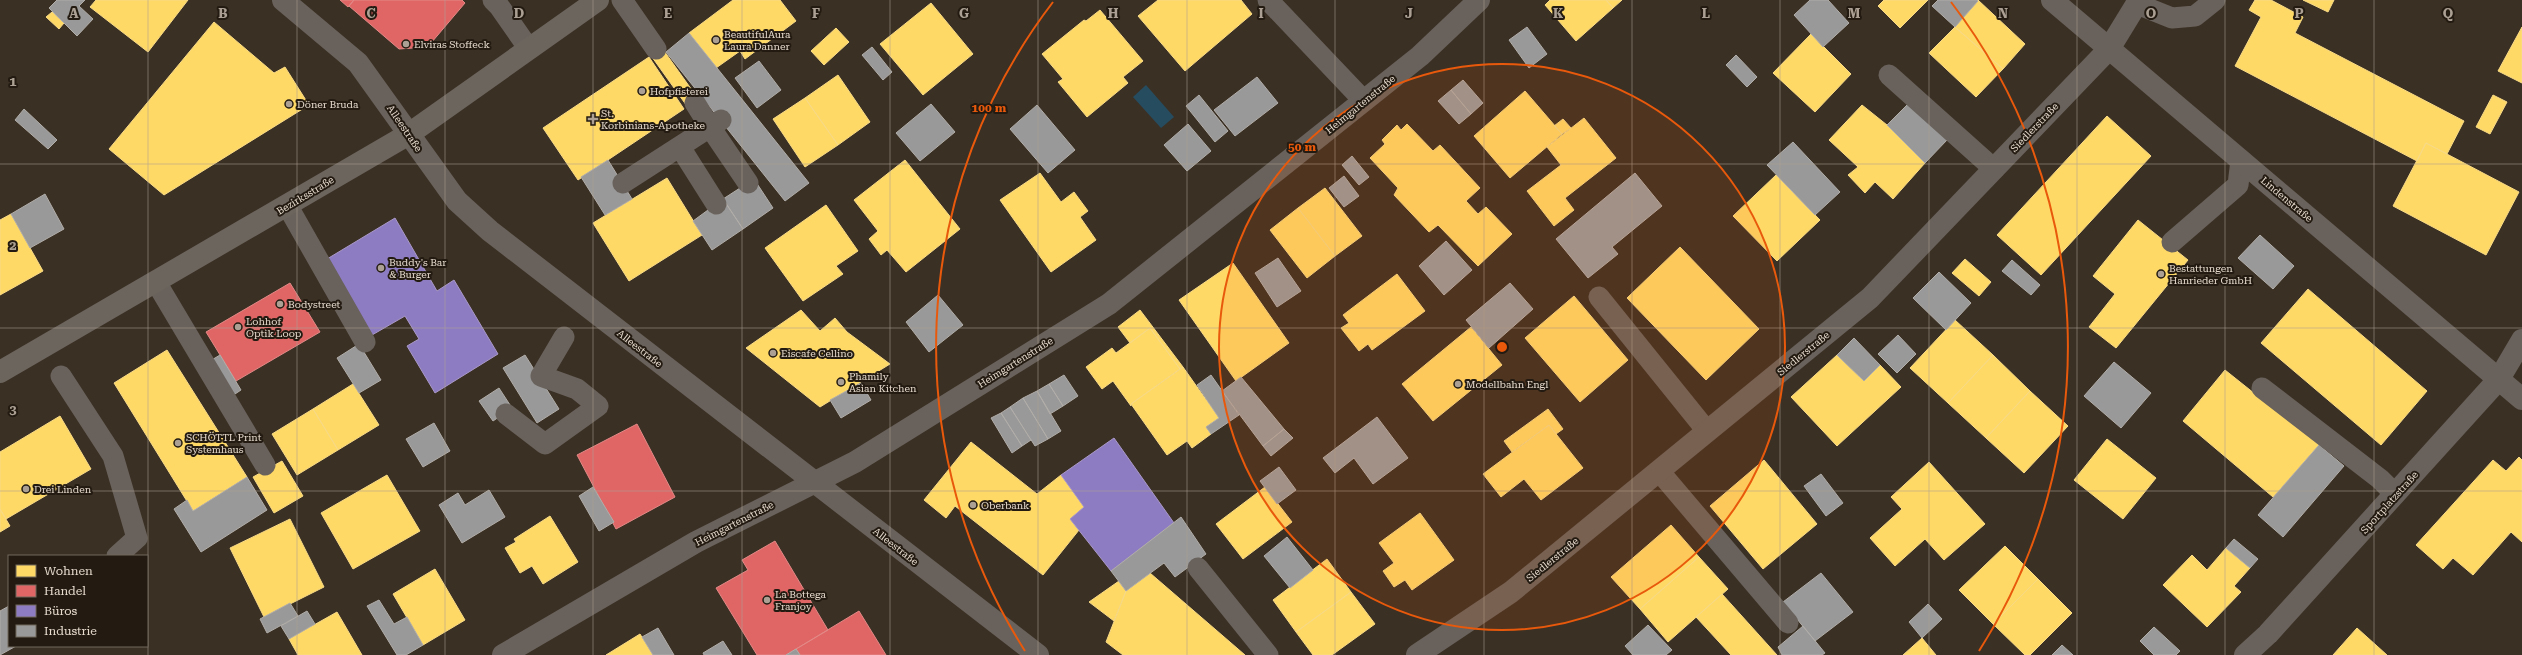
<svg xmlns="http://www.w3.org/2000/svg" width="2522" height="655" font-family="'Roboto Serif',serif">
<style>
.water{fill:#264c60}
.homes{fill:#ffd966;stroke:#f8da86}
.shops{fill:#e06666;stroke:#e28986}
.offices{fill:#8e7cc3;stroke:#a999c7}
.industry{fill:#999;stroke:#b1ada9}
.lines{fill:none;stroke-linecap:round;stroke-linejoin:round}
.lane{stroke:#69625c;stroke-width:21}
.street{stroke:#69625c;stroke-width:22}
.secondary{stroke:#6c655e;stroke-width:22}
.grid{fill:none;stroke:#aba093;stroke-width:1;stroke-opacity:0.55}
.ring{fill:none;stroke:#e8590c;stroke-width:2}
.poi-dot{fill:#aba093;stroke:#231b11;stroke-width:1.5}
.labels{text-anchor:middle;stroke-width:4;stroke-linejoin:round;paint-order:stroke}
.poi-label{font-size:10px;fill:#e8dccf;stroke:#231b11;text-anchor:start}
.street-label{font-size:10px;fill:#e8dccf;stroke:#231b11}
.grid-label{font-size:13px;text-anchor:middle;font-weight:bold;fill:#aba093;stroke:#231b11;stroke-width:4;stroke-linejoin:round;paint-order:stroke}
.centre{fill:#e8590c;stroke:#231b11;stroke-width:2}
.ring-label{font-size:12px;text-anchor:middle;font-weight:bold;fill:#e8590c;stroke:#231b11;stroke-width:4;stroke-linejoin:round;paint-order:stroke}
</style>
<rect width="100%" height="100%" fill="#3b3024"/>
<path class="water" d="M1146,85L1174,117L1161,128L1133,97Z"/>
<path class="homes" d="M96,0H188L148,52L90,7Z
M733,0H780L796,21L745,59L740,51L716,68L689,33Z
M1158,0H1241L1252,14L1185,71L1138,16Z
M1550,0H1606L1613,8L1576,41L1545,5Z
M1606,0H1622L1613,8Z
M1884,0H1928L1900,28L1878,6Z
M1978,0L2025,44L2003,69L1955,27Z
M2255,0H2271L2303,17L2295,33L2464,121L2447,154L2426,143L2417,161L2235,66L2261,17L2249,10Z
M2303,0H2334L2328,12Z
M931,3L973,54L923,95L880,44Z
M1100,10L1143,61L1123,77L1128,83L1087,117L1058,82L1063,79L1042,54L1084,20L1086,21Z
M52,12L64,23L59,29L46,17Z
M214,22L274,73L285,67L309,105L164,195L109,149Z
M1955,27L2003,69L1976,97L1929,53Z
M2522,27V83L2498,71Z
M836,28L849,42L824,65L811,51Z
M1811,34L1851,74L1815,112L1773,73Z
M662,48L699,100L689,109L652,57Z
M649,57L684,109L578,180L543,128Z
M838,75L870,122L838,145L805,98Z
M1525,91L1562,134L1510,178L1474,136Z
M2493,95L2507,102L2490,134L2476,127Z
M805,98L838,145L805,167L773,119Z
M1862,105L1887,125L1925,163L1893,199L1875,182L1865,193L1848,175L1858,167L1829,140Z
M2107,116L2151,156L2041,275L1997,235Z
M1584,118L1616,158L1565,198L1574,210L1554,226L1527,191L1561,165L1547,147Z
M1563,119L1571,128L1562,134L1554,126Z
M1407,124L1433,151L1440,145L1480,188L1466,201L1478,214L1486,207L1512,234L1478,266L1438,225L1429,232L1394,195L1398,188L1370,158L1385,144L1382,140L1397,125L1401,130Z
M2426,143L2519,192L2486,255L2393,206Z
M905,160L960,229L906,272L887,250L881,255L869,239L878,231L854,200Z
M1040,173L1061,202L1074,192L1088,211L1080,217L1096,240L1051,272L1000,200Z
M1776,175L1820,220L1777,261L1733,216Z
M667,178L702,235L629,281L593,223Z
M1325,188L1362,236L1335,256L1298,208Z
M826,205L858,251L836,266L843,274L803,301L765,248Z
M1298,208L1335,256L1307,278L1270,230Z
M11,214L43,271L0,295V220Z
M2138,220L2188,260L2116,348L2089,327L2115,294L2093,276Z
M1680,247L1759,329L1706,380L1627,298Z
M1965,259L1991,282L1979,296L1952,273Z
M1233,263L1289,343L1236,381L1179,300Z
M1397,274L1425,311L1372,350L1368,344L1359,351L1341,328L1349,323L1343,315Z
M2308,289L2427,391L2381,445L2261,343Z
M1574,296L1628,360L1580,402L1525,338Z
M801,310L820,331L835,318L847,332L890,364L820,407L746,348Z
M1140,310L1183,367L1180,369L1150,328L1130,343L1118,327Z
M1955,320L1993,355L1948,403L1910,368Z
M1471,327L1502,365L1433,421L1402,384Z
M1150,328L1180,369L1131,404V406L1113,381L1102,389L1086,367L1112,348L1116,353Z
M167,350L247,477L193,511L114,383Z
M1837,355L1864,381L1880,365L1901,387L1837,446L1791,397Z
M1993,355L2030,391L1986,438L1948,403Z
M1183,367L1219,418L1206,427L1211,434L1192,448L1187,441L1167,455L1131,404Z
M2225,370L2319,445L2273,497L2183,421Z
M353,384L379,425L338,450L313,409Z
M2030,391L2068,426L2024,473L1986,438Z
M313,409L338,450L297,475L272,434Z
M1548,409L1563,429L1556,434L1549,425L1512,452L1504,441Z
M60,416L91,469L6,519L0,509V452Z
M1549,425L1583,468L1541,500L1524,479L1501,497L1483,474Z
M2107,439L2156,478L2123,519L2074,480Z
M971,442L1037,494L1061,475L1084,507L1070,519L1079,530L1043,575L955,506L946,518L924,500Z
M2519,457L2522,460V542L2511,532L2473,575L2453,558L2443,569L2416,545L2493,460L2506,471Z
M1764,460L1817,524L1763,569L1710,506Z
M282,461L303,496L274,513L253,477Z
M1929,462L1985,524L1944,560L1925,539L1895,566L1870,538L1902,509L1891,497Z
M387,475L420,531L353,569L321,513Z
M1265,487L1292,522L1243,559L1216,524Z
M0,509L10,526L0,532Z
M1420,513L1454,560L1412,590L1405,580L1394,587L1383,571L1394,563L1379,543Z
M550,516L578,562L543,584L532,566L520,573L505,548L516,542L514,539Z
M290,519L324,587L264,617L230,548Z
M1671,525L1699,557L1640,609L1611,577Z
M2005,546L2038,579L1993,624L1959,590Z
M2226,548L2250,568L2234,586L2241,592L2207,627L2163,585L2192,555L2207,570Z
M1699,557L1728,589L1668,642L1640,609Z
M1327,559L1351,592L1296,632L1273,600Z
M435,569L465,620L423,645L393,594Z
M1150,573L1245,655H1123L1106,642L1126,591Z
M2038,579L2072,613L2030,655H2025L1993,624Z
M1119,581L1126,591L1114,621L1089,602Z
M1351,592L1375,624L1332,655H1313L1296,632Z
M1722,594L1777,655H1731L1696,617Z
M337,612L362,655H298L289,639Z
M2357,628L2387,655H2333Z
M640,634L653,655H606Z
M1922,638L1936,655H1903Z"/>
<path class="shops" d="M340,0H354L348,7Z
M354,0H462L465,3L426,49L418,42L413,48L399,49L349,6Z
M290,283L320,332L236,381L206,332Z
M637,424L675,497L616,529L577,455Z
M775,541L828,630L786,655H757L716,588L748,570L742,560Z
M859,611L886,655H800L796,649Z"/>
<path class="offices" d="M395,218L437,291L454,280L498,354L435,393L407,346L419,339L405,316L372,335L327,259Z
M1114,438L1174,523L1111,571L1070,519L1084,507L1061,475Z"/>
<path class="industry" d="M57,0H85L79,6L93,19L77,36L49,8Z
M1810,0H1828L1849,23L1823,47L1794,15Z
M1938,0H1976L1978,1L1955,27L1932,6Z
M1527,27L1547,54L1529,68L1509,40Z
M689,33L809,183L785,201L666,52Z
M872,47L892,72L883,80L862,55Z
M1736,55L1757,77L1747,87L1726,65Z
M759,61L781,90L757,108L735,78Z
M1257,77L1278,103L1235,136L1214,110Z
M1463,80L1483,103L1471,114L1451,90Z
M1451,90L1471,114L1459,124L1438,101Z
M1199,95L1228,131L1215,142L1186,106Z
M1909,103L1947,140L1925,163L1887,125Z
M931,104L955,132L920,161L896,133Z
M1037,105L1075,150L1048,173L1010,129Z
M24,109L57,140L48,149L15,120Z
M1188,124L1211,151L1187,171L1164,145Z
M1793,142L1840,192L1815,215L1767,165Z
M1352,156L1369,177L1359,185L1342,165Z
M608,160L632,199L605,215L581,177Z
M1635,173L1662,206L1612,247L1618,254L1588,278L1556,239Z
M1344,176L1359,196L1344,207L1329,188Z
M754,179L773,208L743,229L723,199Z
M45,194L64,229L30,248L11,214Z
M723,199L743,229L712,250L693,221Z
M2260,235L2294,266L2273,289L2238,258Z
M1446,241L1472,270L1444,295L1419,266Z
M1278,258L1301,291L1277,307L1255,273Z
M2012,260L2040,285L2031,295L2002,271Z
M1939,272L1971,303L1946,330L1913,298Z
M1510,283L1533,309L1489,348L1466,320Z
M938,295L963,325L929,352L906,322Z
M1898,335L1916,354L1897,373L1878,354Z
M1854,338L1880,365L1864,381L1837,355Z
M359,344L381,380L359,393L337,358Z
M220,355L241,390L232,396L210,361Z
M525,355L559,409L537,423L503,368Z
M2114,362L2151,393L2121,428L2084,396Z
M1064,375L1078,396L1063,406L1049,384Z
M1211,375L1239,415L1211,434L1206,427L1219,418L1197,385Z
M1241,377L1284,429L1263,446L1222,391Z
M861,383L871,400L841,418L830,400Z
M1049,384L1063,406L1050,414L1037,391Z
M499,388L512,408L493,421L479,401Z
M1037,391L1061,431L1048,439L1023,398Z
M1023,398L1048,439L1035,446L1010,407Z
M1010,407L1031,440L1022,446L1001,413Z
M1001,413L1022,446L1012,453L991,418Z
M1377,417L1408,458L1373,484L1354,458L1335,473L1323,458Z
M434,423L450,451L423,467L406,439Z
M1284,429L1293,438L1271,456L1263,446Z
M2319,445L2344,466L2283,537L2258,515Z
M1279,467L1296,490L1277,504L1260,481Z
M1821,474L1843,503L1826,516L1804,486Z
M247,477L267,510L201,552L174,509L187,500L193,511Z
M593,487L614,522L599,531L579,496Z
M489,490L505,517L462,543L439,505L458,493L465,505Z
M1181,517L1206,554L1175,577L1164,563L1126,591L1111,571Z
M1287,537L1313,570L1290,588L1264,556Z
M2234,539L2258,559L2250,568L2226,548Z
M1821,573L1853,612L1815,641L1783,602Z
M379,600L394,624L407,617L423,645L406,655H397L367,606Z
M290,603L298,616L267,633L260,619Z
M1928,604L1942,619L1922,638L1909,622Z
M9,606V646H16L0,655V611Z
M307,611L315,624L289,639L281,626Z
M1648,625L1672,650L1666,655H1633L1625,646Z
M1803,626L1825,653L1822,655H1782L1778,647Z
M2154,627L2180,651L2176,655H2154L2140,641Z
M658,628L674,655H653L642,637Z
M723,641L732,655H704L703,653Z
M2062,645L2073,655H2052Z
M796,649L800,655H786Z"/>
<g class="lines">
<path class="lane" d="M493,0L499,6L529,49
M622,0L656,49
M1268,0L1364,101
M2137,4L2172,18L2195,16L2215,0
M1889,75L1994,169
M721,120L710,127L748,183
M680,147L716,204
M623,183L710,127L695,103
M287,205L365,342
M2172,242L2238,185L2241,160
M156,282L265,465
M1599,297L1707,431
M61,376L113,456L137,538L117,556
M2262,388L2380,479L2395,494
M506,414L545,444L598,406L577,389L541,376L564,337
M1659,471L1788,623
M1198,568L1268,655"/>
<path class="street" d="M283,0L358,63L457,201L490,231L1038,655
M2052,0L2522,399
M503,655L696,542L855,462L1109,304L1420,56L1479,0
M1417,655L1511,592L1870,298L2109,49L2139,0
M2245,655L2268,634L2499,379L2522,340"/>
<path class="secondary" d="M0,372L409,134L598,0"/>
</g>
<path class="grid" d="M148,0V655M297,0V655M445,0V655M593,0V655M742,0V655M890,0V655M1038,0V655M1187,0V655M1335,0V655M1484,0V655M1632,0V655M1780,0V655M1929,0V655M2077,0V655M2225,0V655M2374,0V655M0,164H2522M0,328H2522M0,491H2522"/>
<circle cx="1502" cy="347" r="283" fill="#e8590c" fill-opacity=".12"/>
<g class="ring">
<circle cx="1502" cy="347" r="283"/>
<path d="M1025 651A566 566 0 0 1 1053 2M1951 2A566 566 0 0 1 1979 651"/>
</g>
<g class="poi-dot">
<circle cx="716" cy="40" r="4"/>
<circle cx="406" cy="44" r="4"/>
<circle cx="642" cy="91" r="4"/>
<circle cx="289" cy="104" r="4"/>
<path d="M591 113h4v4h4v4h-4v4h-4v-4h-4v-4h4z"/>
<circle cx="381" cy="268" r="4"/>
<circle cx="2161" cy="274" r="4"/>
<circle cx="280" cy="304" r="4"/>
<circle cx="238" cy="327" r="4"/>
<circle cx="773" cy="353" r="4"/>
<circle cx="841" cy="382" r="4"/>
<circle cx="1458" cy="384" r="4"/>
<circle cx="178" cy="443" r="4"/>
<circle cx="26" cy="489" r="4"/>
<circle cx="973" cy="505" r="4"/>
<circle cx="767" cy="600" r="4"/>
</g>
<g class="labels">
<g class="poi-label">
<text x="724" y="38">BeautifulAura<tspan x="724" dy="12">Laura Danner</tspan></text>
<text x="414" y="48">Elviras Stoffeck</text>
<text x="650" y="95">Hofpfisterei</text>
<text x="297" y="108">Döner Bruda</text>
<text x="601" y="117">St.<tspan x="601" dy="12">Korbinians-Apotheke</tspan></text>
<text x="389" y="266">Buddy's Bar<tspan x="389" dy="12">&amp; Burger</tspan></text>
<text x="2169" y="272">Bestattungen<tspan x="2169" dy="12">Hanrieder GmbH</tspan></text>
<text x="288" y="308">Bodystreet</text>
<text x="246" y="325">Lohhof<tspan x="246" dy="12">Optik Loop</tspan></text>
<text x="781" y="357">Eiscafe Cellino</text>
<text x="849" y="380">Phamily<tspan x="849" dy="12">Asian Kitchen</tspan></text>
<text x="1466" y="388">Modellbahn Engl</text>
<text x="186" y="441">SCHÖTTL Print<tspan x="186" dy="12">Systemhaus</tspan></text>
<text x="34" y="493">Drei Linden</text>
<text x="981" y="509">Oberbank</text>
<text x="775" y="598">La Bottega<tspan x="775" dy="12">Franjoy</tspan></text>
</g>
<g class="street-label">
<text transform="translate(1360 104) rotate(-39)" y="4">Heimgartenstraße</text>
<text transform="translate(2034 127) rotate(-46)" y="4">Siedlerstraße</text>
<text transform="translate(405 128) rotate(56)" y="4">Alleestraße</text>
<text transform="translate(305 195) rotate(-31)" y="4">Bezirksstraße</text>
<text transform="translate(2287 199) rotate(40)" y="4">Lindenstraße</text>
<text transform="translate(640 348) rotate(38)" y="4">Alleestraße</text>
<text transform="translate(1803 353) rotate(-39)" y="4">Siedlerstraße</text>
<text transform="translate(1015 362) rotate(-32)" y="4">Heimgartenstraße</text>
<text transform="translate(2389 502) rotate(-48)" y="4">Sportplatzstraße</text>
<text transform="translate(734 523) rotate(-27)" y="4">Heimgartenstraße</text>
<text transform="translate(896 546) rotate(38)" y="4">Alleestraße</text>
<text transform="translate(1552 559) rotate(-39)" y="4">Siedlerstraße</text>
</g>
</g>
<g class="grid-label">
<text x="74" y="18">A</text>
<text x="223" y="18">B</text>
<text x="371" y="18">C</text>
<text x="519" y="18">D</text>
<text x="668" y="18">E</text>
<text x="816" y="18">F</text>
<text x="964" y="18">G</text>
<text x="1113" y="18">H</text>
<text x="1261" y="18">I</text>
<text x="1409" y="18">J</text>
<text x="1558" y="18">K</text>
<text x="1706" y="18">L</text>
<text x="1854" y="18">M</text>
<text x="2003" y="18">N</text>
<text x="2151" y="18">O</text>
<text x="2299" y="18">P</text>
<text x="2448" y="18">Q</text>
<text x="13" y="86">1</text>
<text x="13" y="250">2</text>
<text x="13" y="414">3</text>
</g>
<circle cx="1502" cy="347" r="6" class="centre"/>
<g class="ring-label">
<text x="989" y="112">100 m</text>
<text x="1302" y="151">50 m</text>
</g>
<rect x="8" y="555" width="140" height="92" fill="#231b11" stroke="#72685d"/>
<rect x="16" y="565" width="20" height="12" fill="#ffd966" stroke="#72685d"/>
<text x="44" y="575" font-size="12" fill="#e8dccf">Wohnen</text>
<rect x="16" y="585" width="20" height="12" fill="#e06666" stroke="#72685d"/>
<text x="44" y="595" font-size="12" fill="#e8dccf">Handel</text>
<rect x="16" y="605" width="20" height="12" fill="#8e7cc3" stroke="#72685d"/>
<text x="44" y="615" font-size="12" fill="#e8dccf">Büros</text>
<rect x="16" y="625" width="20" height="12" fill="#999999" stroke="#72685d"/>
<text x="44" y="635" font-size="12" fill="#e8dccf">Industrie</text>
</svg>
